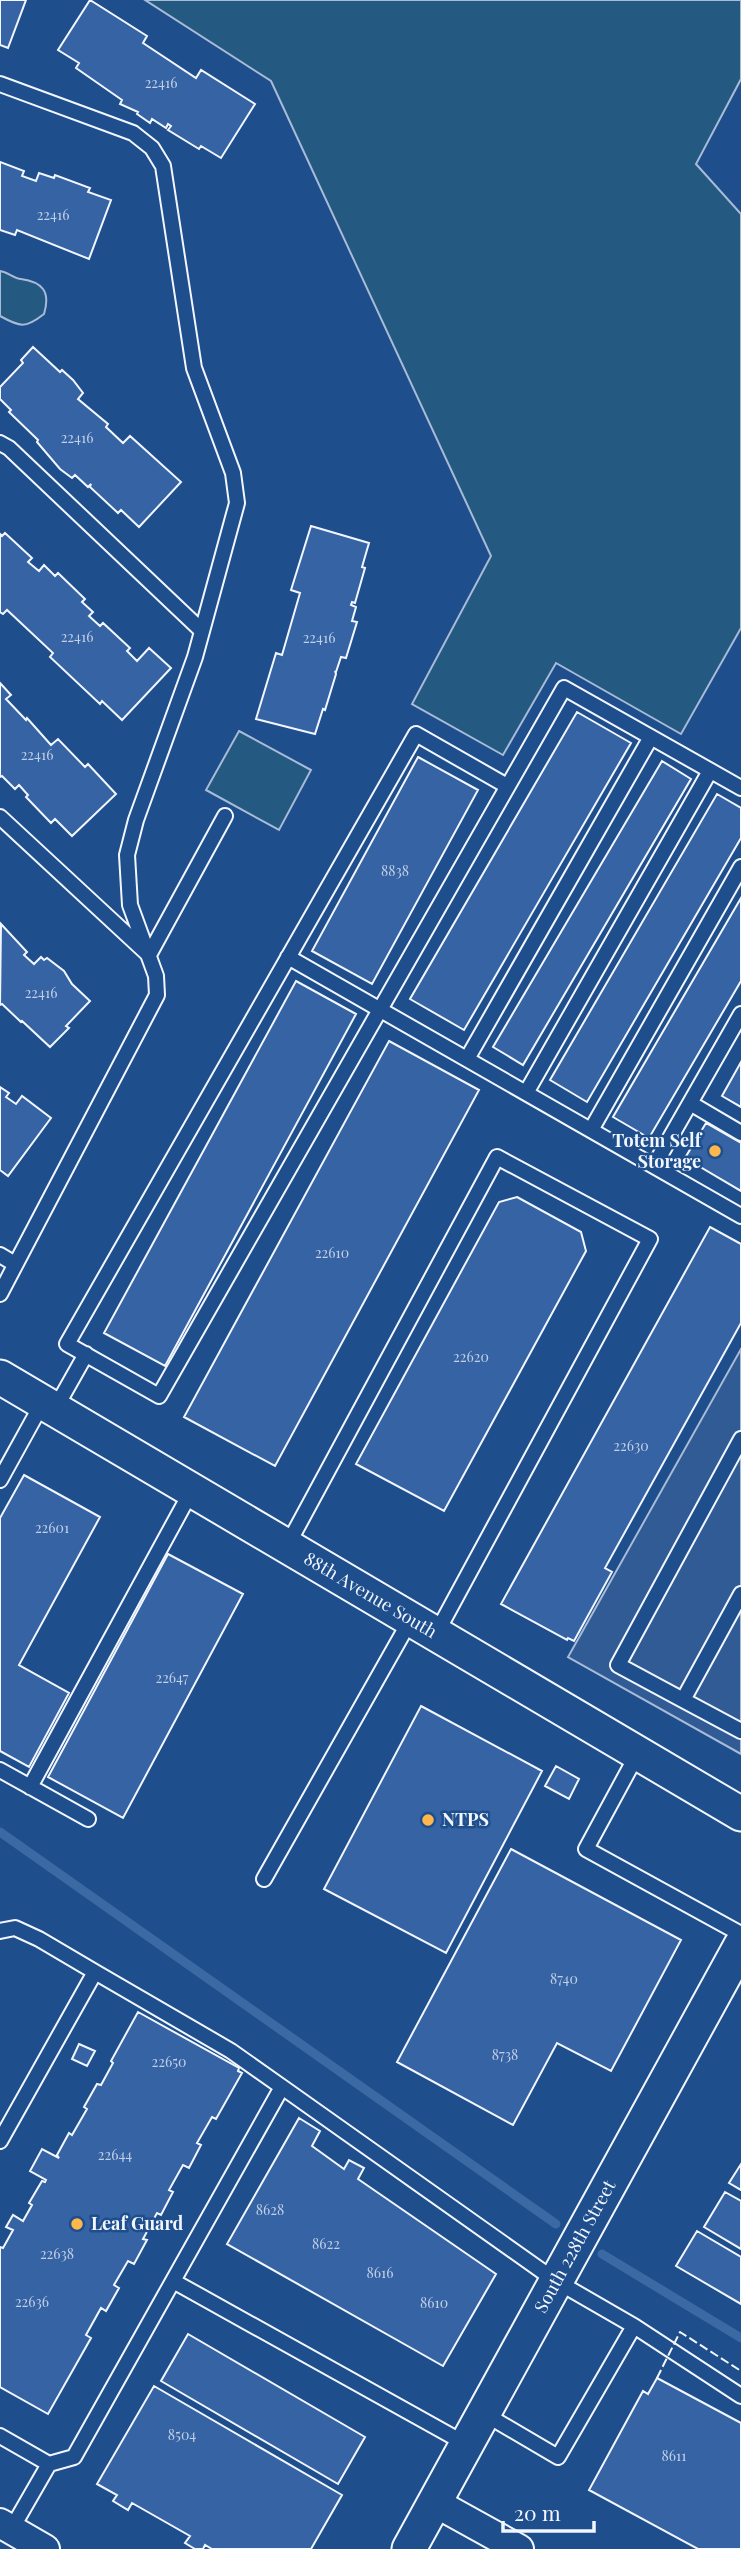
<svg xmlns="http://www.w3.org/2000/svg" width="741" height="2549" font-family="'Playfair Display',serif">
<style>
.green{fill:#245a82;stroke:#a8bbd7;stroke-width:2}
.parking{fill:#305b95;stroke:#a8bbd7;stroke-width:2}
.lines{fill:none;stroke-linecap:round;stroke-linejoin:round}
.stream{stroke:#3b69a3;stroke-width:9}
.building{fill:#3563a3;stroke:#f2f6ff;stroke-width:2}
.service-casing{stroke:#f2f6ff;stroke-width:18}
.minor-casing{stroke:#f2f6ff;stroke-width:32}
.tertiary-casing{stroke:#f2f6ff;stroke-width:37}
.service{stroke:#1f4e8c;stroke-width:14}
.minor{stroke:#1f4e8c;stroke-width:28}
.tertiary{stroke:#1f4e8c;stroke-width:33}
.fence{stroke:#f2f6ff;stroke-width:2;stroke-dasharray:9 3.5;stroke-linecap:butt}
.poi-dot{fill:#ffb74d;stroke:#1f4e8c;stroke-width:2.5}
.labels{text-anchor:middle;stroke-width:5;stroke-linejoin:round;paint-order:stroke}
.number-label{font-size:14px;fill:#c3d1e8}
.poi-label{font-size:18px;font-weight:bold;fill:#f2f6ff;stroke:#1f4e8c;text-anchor:start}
.street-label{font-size:18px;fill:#f2f6ff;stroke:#1f4e8c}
</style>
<rect width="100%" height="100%" fill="#1f4e8c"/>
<path class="green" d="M145,0H741V79L696,164L741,214V628L681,734L556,663L503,755L412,704L491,556L271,81Z
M0,271C8,272 14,279 21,279C42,282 51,291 44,314C25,329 20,327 0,316Z
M239,731L311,770L279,830L206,790Z"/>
<path class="parking" d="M741,1349V1754L568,1657Z"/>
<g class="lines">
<path class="stream" d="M0,1832L556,2224
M602,2254L741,2338"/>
</g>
<path class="building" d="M0,0H26L8,48L0,45Z
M90,0L147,36L143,43L196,78L201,70L255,104L221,158L201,146L199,149L168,130L171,126L168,124L166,128L152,119L150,123L137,114L138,112L120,104L122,100L76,68L79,63L58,50Z
M0,162L24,171L22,176L36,181L39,173L54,178L55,175L90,188L88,192L111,200L89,259L17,230L15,235L0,230Z
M33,347L60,372L62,370L73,380L83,393L78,399L108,424L106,427L123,443L130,436L181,482L139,527L121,510L118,513L90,487L91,484L88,487L75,475L72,478L60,469L37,442L38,440L9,412L11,410L0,399V387L23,363L21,360Z
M311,526L369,543L362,567L365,568L355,603L352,602L351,605L356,607L352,621L357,622L346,658L341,657L336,672L335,671L336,674L325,710L323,709L315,734L256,719L276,653L282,655L300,593L291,590Z
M5,533L32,558L28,562L39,571L44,565L55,576L58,573L85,599L82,602L93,612L89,616L100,626L103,623L130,648L127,651L137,661L149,648L171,668L122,720L102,701L100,704L50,657L53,653L7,610L3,614L0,612V534L2,536Z
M0,683L11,695L6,699L26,720L27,718L51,745L58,739L85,767L88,764L116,794L72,836L55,819L51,823L26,797L28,795L19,785L15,789L2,776L0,777Z
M577,712L631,743L464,1030L410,999Z
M418,757L478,790L372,984L312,951Z
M662,761L691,779L523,1065L493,1047Z
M717,794L741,808V838L587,1102L550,1080Z
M741,898V981L649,1138L613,1117Z
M1,924L27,952L24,955L34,964L41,957L44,960L47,958L64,971L72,984L90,1001L66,1026L69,1028L50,1047L22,1021L21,1022L2,1004L0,1005Z
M296,981L356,1014L165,1366L104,1333Z
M389,1041L479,1090L275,1466L184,1417Z
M741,1062V1107L722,1096Z
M0,1087L9,1093L6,1097L16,1104L22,1096L51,1118L8,1176L0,1170Z
M706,1123L741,1143V1191L685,1158Z
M517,1197L581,1232L586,1251L444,1511L356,1464L499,1202Z
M710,1227L741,1244V1323L605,1568L612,1572L574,1641L568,1638L567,1640L501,1604Z
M24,1475L100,1517L19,1665L69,1693L29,1767L0,1751V1518Z
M168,1554L243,1594L123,1818L48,1777Z
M421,1706L542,1771L446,1953L324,1889Z
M556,1766L579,1779L569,1799L545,1786Z
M511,1849L681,1940L611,2071L557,2043L513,2125L397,2062Z
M138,2012L239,2068L238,2071L242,2073L216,2119L212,2117L197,2143L201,2145L189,2168L183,2165L169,2190L173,2192L161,2215L157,2213L143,2239L147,2240L134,2264L128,2261L114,2285L119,2288L106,2311L101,2308L86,2335L91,2338L48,2414L0,2387V2247L3,2248L13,2230L6,2227L13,2215L23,2221L32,2205L29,2203L42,2181L45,2182L46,2180L30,2171L42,2149L59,2158L57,2155L69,2133L72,2135L87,2109L84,2107L97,2084L101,2085L113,2063L111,2061Z
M79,2044L95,2051L87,2066L72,2059Z
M299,2118L320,2131L312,2146L344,2169L349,2160L364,2168L358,2179L496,2274L443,2366L227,2244Z
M741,2164V2190L729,2183Z
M725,2192L741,2201V2249L704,2227Z
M697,2231L741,2257V2304L676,2266Z
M188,2334L365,2437L338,2484L161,2381Z
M657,2378L741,2423V2549H698L589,2490L643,2391L648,2394Z
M154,2386L342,2495L311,2549H212L205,2545L203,2549H195L185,2543L190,2536L132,2503L128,2510L113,2501L117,2495L97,2484Z"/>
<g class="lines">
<defs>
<path id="service" d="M0,84L133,133L152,148L163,166L194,368L233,473L237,503L195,657L136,820L127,855L130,905L156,976L157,995L0,1294
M0,443L9,448L202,631
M507,786L416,734L67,1344L159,1396L564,688L741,788
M0,817L149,955L225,816
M288,957L741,1216
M467,1059L651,737
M526,1093L710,771
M690,1103L741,1133
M591,1130L741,867
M654,1166L741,1014
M0,1255L15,1264
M55,1409L86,1354
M741,1439L618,1665L683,1700L741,1594
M0,1480L43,1402
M287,1546L497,1157L650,1239L436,1634
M683,1700L741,1731
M638,1753L586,1849L741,1934
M0,1770L88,1819
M30,1787L192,1490
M264,1879L411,1619
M0,1931L15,1928L39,1939L95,1972
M0,2141L95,1972L231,2051L282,2087
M173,2281L466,2444
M634,2326L741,2396
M0,2436L49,2464L11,2530
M49,2464L74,2457L282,2087L556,2281L634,2326L558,2457L483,2413"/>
<path id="minor" d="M434,2502L519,2549
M0,2523L45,2549"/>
<g id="tertiary">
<path id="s1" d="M0,1377L741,1814"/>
<path id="s2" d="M409,2549L741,1945"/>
</g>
</defs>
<use href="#service" class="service-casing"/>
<use href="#minor" class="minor-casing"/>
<use href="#tertiary" class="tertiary-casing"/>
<use href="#service" class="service"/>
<use href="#minor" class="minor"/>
<use href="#tertiary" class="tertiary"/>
<path class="fence" d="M657,2378L680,2332L741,2371"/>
</g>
<g class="poi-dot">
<circle cx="715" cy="1151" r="7"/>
<circle cx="428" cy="1820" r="7"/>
<circle cx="77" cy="2224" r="7"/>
</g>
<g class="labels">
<g class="number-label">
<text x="161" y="88">22416</text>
<text x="53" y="220">22416</text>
<text x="77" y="443">22416</text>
<text x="77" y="642">22416</text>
<text x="319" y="643">22416</text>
<text x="37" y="760">22416</text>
<text x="395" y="876">8838</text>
<text x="41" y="998">22416</text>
<text x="332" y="1258">22610</text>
<text x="471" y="1362">22620</text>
<text x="631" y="1451">22630</text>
<text x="52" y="1533">22601</text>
<text x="172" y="1683">22647</text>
<text x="564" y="1984">8740</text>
<text x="505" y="2060">8738</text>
<text x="169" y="2067">22650</text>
<text x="115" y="2160">22644</text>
<text x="270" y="2215">8628</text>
<text x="326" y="2249">8622</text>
<text x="57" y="2259">22638</text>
<text x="380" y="2278">8616</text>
<text x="32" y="2307">22636</text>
<text x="434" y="2308">8610</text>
<text x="182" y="2440">8504</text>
<text x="674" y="2461">8611</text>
</g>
<g class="poi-label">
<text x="701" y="1147" text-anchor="end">Totem Self<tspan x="701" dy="21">Storage</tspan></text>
<text x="442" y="1826">NTPS</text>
<text x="91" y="2230">Leaf Guard</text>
</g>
<g class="street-label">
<text dy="6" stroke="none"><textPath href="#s1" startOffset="430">88th Avenue South</textPath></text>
<text dy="6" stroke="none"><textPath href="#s2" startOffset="345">South 228th Street</textPath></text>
</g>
</g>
<path d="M503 2521v10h91v-10" fill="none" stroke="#f2f6ff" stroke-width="3.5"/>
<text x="514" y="2521" font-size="21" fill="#f2f6ff" stroke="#1f4e8c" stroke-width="5" paint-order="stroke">20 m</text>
</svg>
